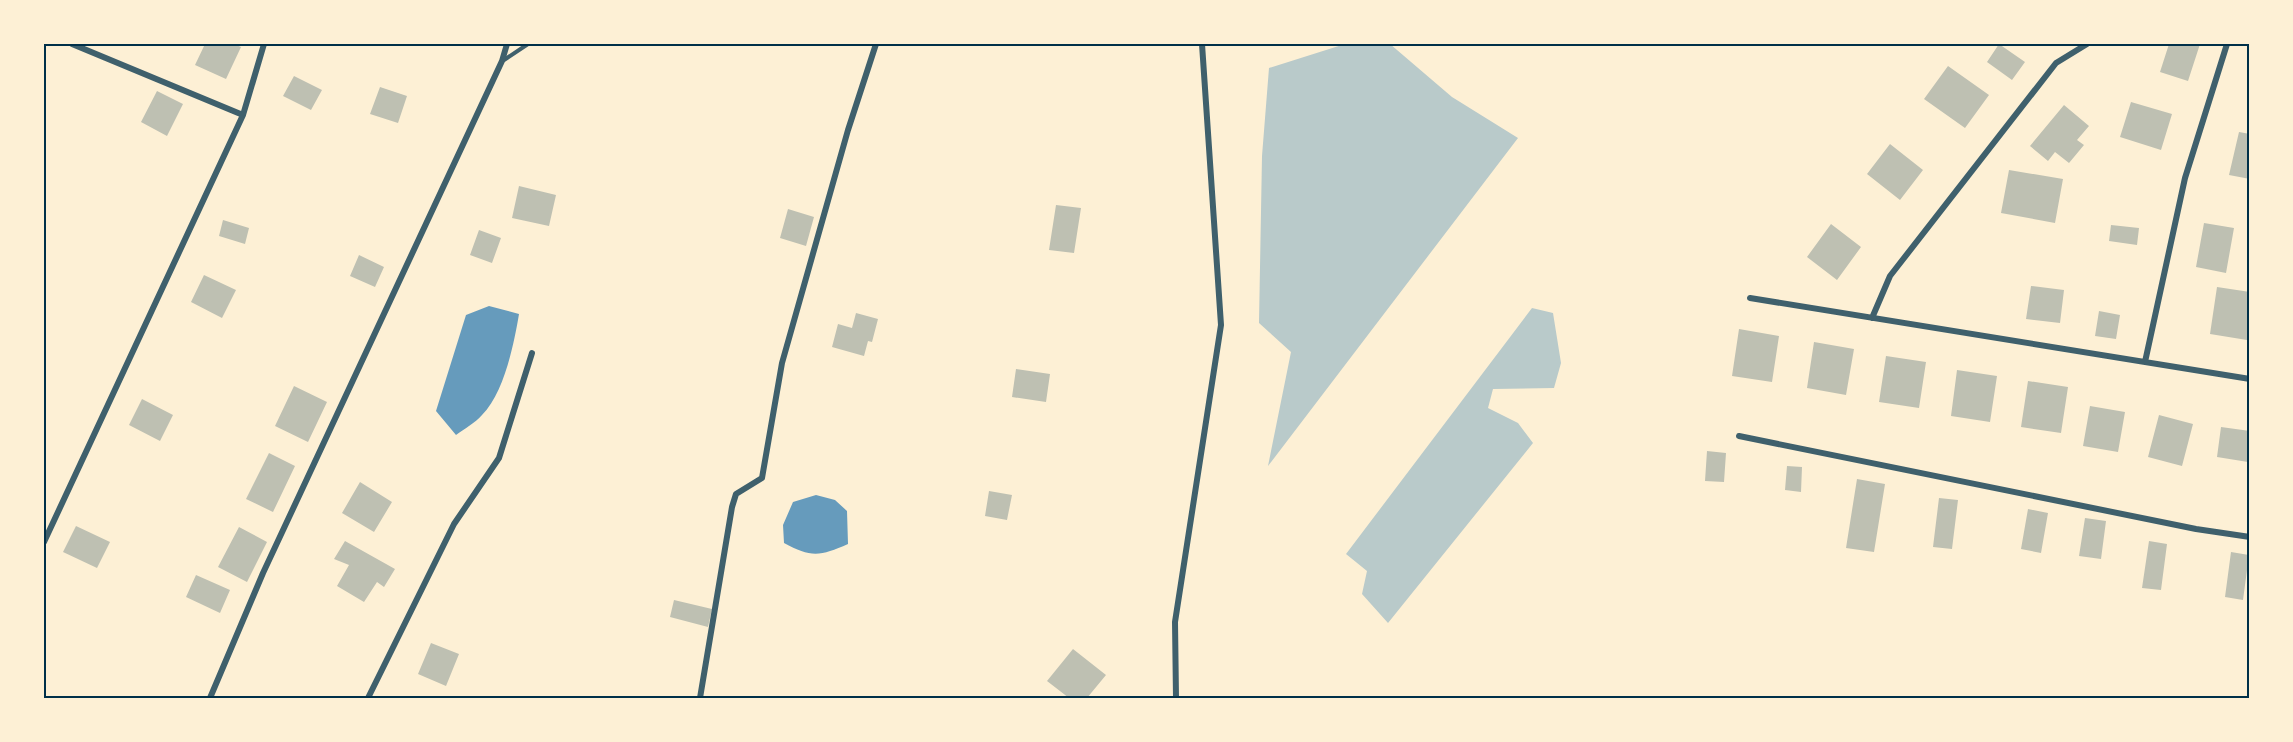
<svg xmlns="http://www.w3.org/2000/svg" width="2293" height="742" font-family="'PT Sans Narrow',sans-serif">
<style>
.green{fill:#b9caca}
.water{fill:#669bbc}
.building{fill:#bec0b2}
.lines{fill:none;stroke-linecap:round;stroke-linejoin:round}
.service{stroke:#3f606c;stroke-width:4}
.minor{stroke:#3f606c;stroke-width:6}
.neatline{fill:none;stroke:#003049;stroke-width:2}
</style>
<rect width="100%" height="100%" fill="#fdf0d5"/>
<path class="green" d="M1345,44H1390L1452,97L1518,138L1268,466L1291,352L1259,323L1262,156L1269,68Z
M1532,308L1553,313L1561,363L1554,388L1493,389L1488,408L1518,423L1533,443L1388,623L1362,594L1367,571L1346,554Z"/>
<path class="water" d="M489,306L519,314C514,344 504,393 482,415C475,423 464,429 456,435L436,411L466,315Z
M816,495L835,500L847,511L848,544C821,556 811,558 784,543L783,525L793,502Z"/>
<path class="building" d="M205,44H234L241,47L226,79L195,65Z
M1999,44L2025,62L2012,80L1987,62Z
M2169,44H2200L2188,81L2160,72Z
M1948,66L1989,95L1965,128L1924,99Z
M294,76L322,90L311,110L283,96Z
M380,87L407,96L398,123L370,114Z
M157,91L183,104L167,136L141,122Z
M2131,102L2172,114L2161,150L2120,137Z
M2064,105L2089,126L2077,140L2084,145L2069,163L2055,152L2048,161L2030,146Z
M2239,132L2250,134V179L2229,175Z
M1890,144L1923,170L1900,200L1867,174Z
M2009,170L2063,179L2055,223L2001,213Z
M519,186L556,195L549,226L512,218Z
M1056,205L1081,208L1074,253L1049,250Z
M788,209L814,217L806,246L780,238Z
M223,220L249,228L245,244L219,236Z
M2204,223L2234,228L2226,273L2196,267Z
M1831,224L1861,247L1837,280L1807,257Z
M2111,225L2139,228L2137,245L2109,241Z
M479,230L501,238L492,263L470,255Z
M359,255L384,267L375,287L350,276Z
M204,275L236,290L222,318L191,302Z
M2031,286L2064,290L2060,323L2026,319Z
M2217,287L2250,292L2247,340L2210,334Z
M2099,311L2120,315L2116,339L2095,336Z
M856,313L878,319L872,342L868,341L864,356L832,347L838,324L852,328Z
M1739,329L1779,336L1772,382L1732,376Z
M1814,342L1854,349L1846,395L1807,388Z
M1886,356L1926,362L1919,408L1879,402Z
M1016,369L1050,374L1046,402L1012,397Z
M1957,370L1997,376L1990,422L1951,416Z
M2028,381L2068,387L2061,433L2021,427Z
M294,386L327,402L308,442L275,426Z
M142,399L173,415L160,441L129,425Z
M2090,406L2125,412L2118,452L2083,446Z
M2159,415L2193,424L2182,466L2148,457Z
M2221,427L2250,431L2248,462L2217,457Z
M1707,451L1726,453L1724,482L1705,481Z
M269,453L295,466L273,512L246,499Z
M1787,466L1802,467L1801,492L1785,490Z
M1857,479L1885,484L1874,552L1846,548Z
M360,482L392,502L374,532L342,513Z
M989,491L1012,495L1007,520L985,516Z
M1939,498L1958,500L1952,549L1933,547Z
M2028,509L2048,513L2041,553L2021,549Z
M2085,518L2106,521L2101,559L2079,556Z
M76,526L110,542L97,568L63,552Z
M239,527L267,542L247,582L218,567Z
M345,541L395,569L384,587L377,582L364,602L337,586L349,565L334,559Z
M2149,541L2167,544L2161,590L2142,588Z
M2231,552L2249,555L2243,600L2225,597Z
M196,575L230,590L220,613L186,597Z
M674,600L712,609L708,627L670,617Z
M431,643L459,654L446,686L418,674Z
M1073,649L1106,675L1087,698H1069L1047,681Z"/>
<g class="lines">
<path class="service" d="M504,60L528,44"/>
<path class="minor" d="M72,44L243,115
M1750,298L2250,379
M1872,318L1890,276L2056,63L2087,44
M2145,362L2185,178L2227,44
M1739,436L2196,529L2250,537
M44,542L243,115L264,44
M210,698L263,573L502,61L507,44
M368,698L454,524L499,458L532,353
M700,698L732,507L736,494L762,478L782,363L848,130L876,44
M1176,698L1175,622L1221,325L1202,44"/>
</g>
<rect width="2293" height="742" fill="none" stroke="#fdf0d5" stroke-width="90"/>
<rect x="45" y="45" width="2203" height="652" class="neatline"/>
</svg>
